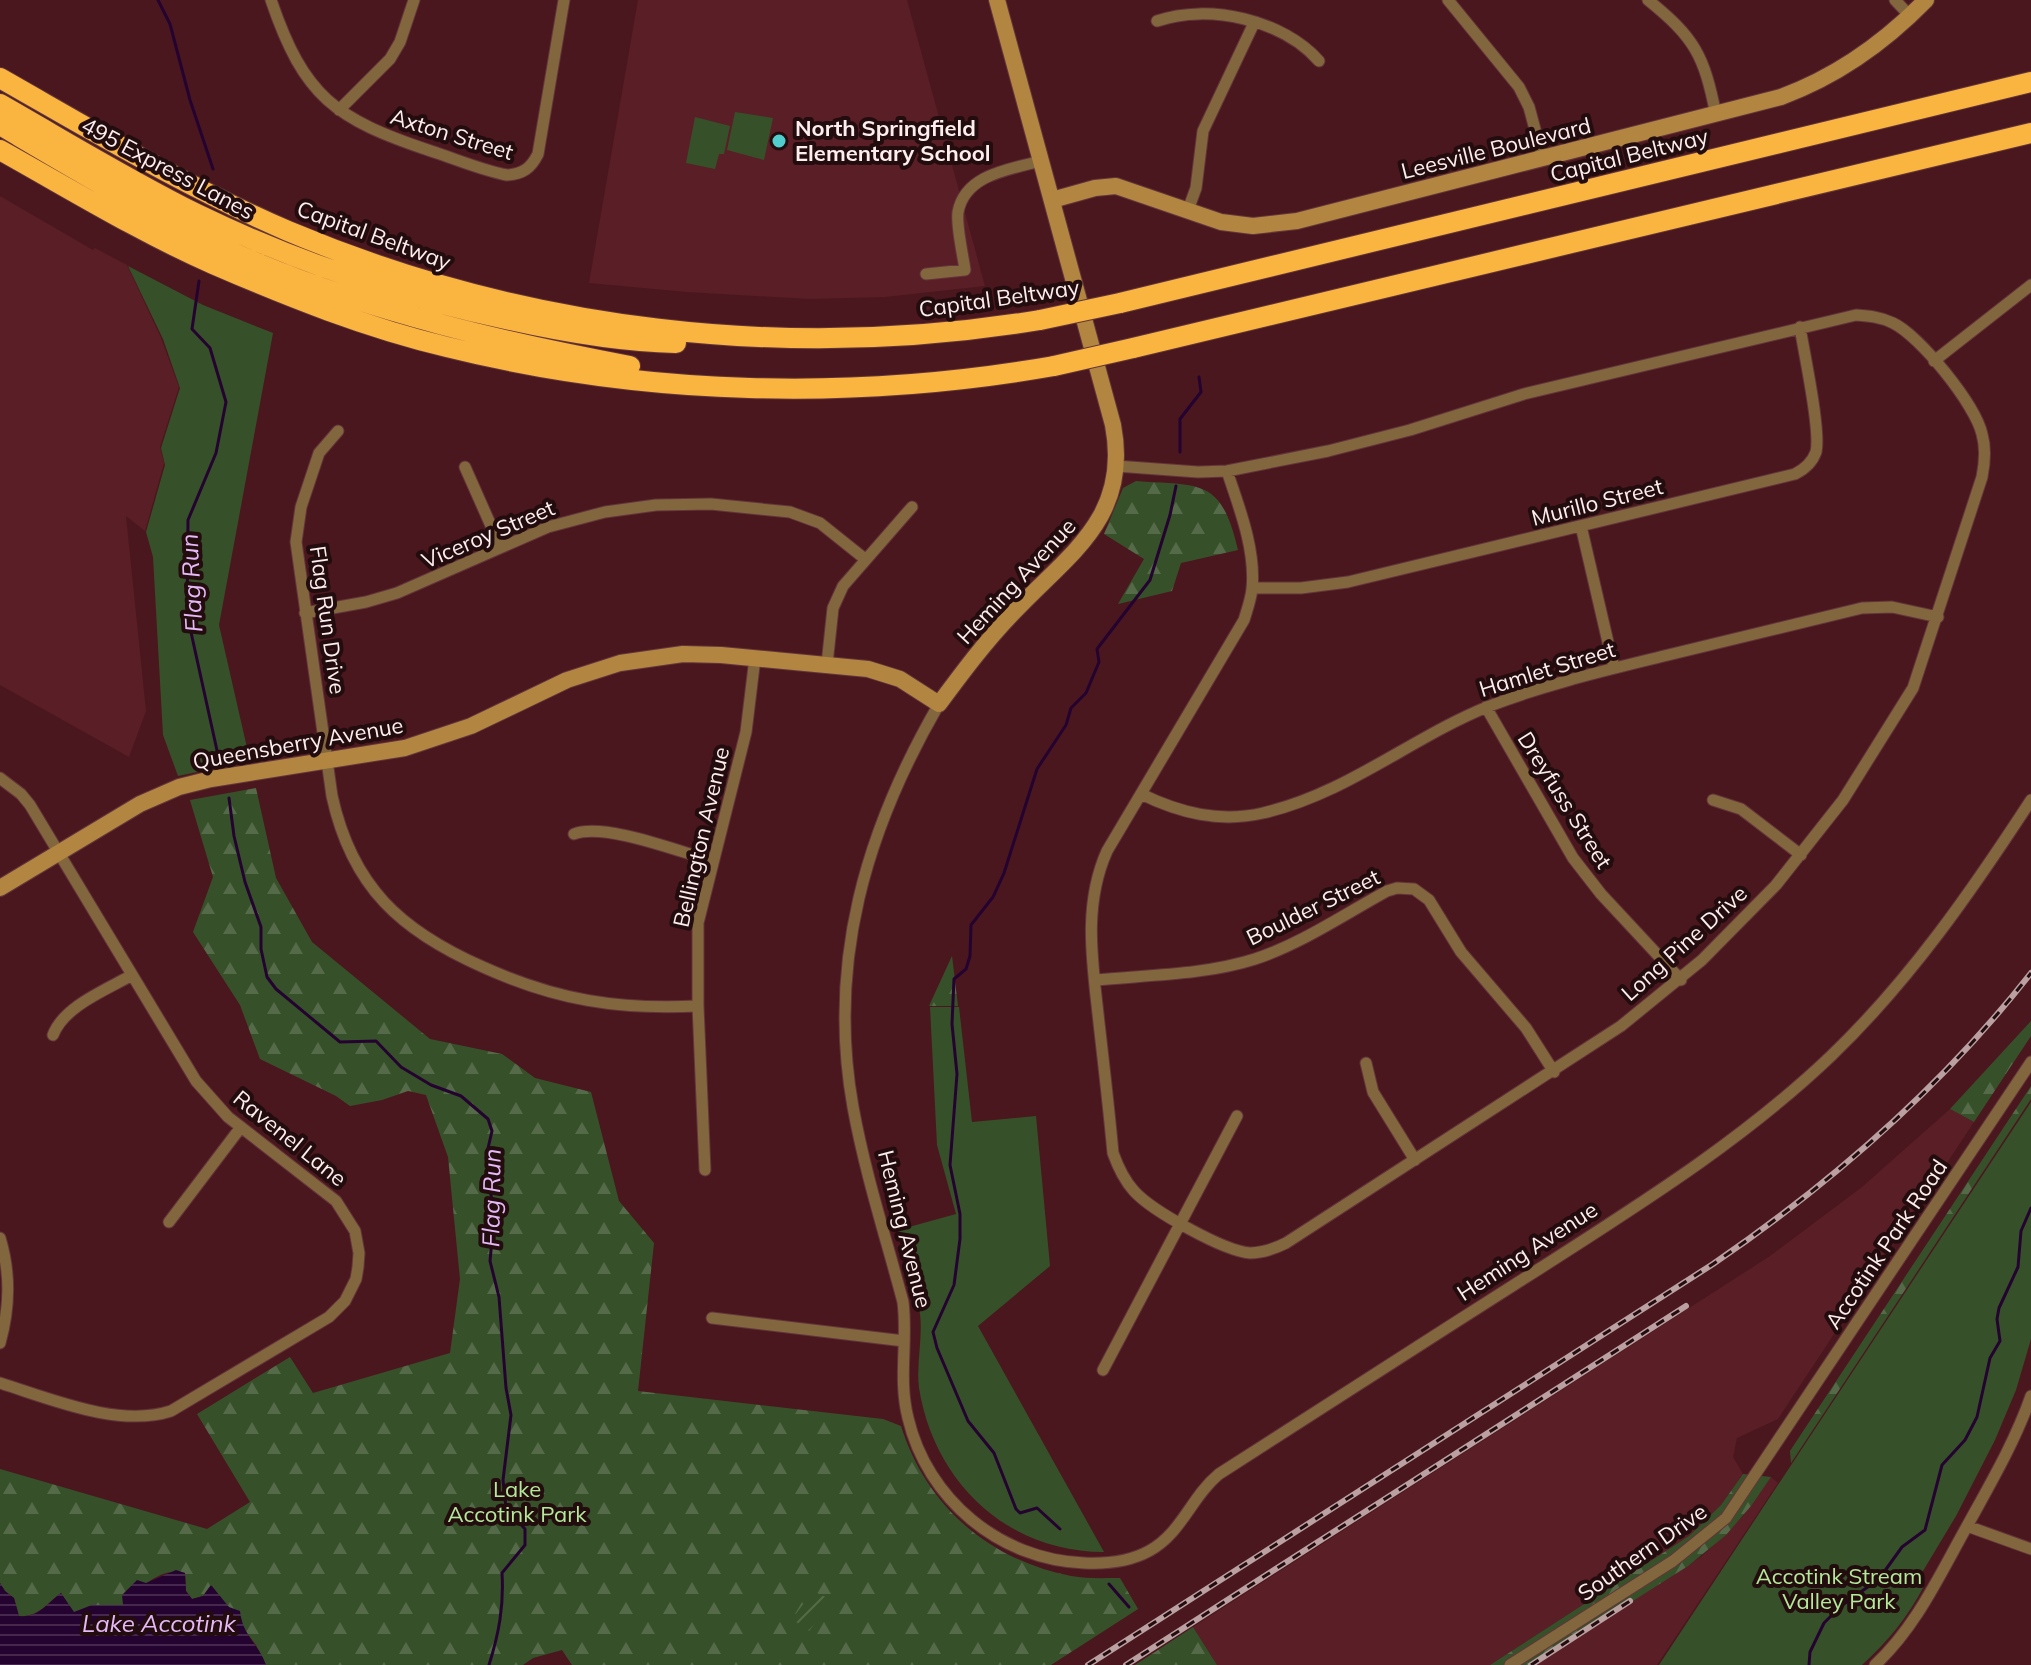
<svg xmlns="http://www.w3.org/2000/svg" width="2031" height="1665" viewBox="0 0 2031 1665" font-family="Mulish,sans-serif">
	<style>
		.built { fill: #5a1e26 }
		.green { fill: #365129 }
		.forest { fill: url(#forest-firs) }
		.garden { fill: url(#garden-furrows) }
		.water { fill: url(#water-rules) }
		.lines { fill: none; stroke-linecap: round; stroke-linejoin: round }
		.stream { stroke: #250331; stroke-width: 3 }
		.street-casing { stroke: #63353b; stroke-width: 13 }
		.secondary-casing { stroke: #63353b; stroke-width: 18 }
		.highway-casing { stroke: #63353b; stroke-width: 22 }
		.street { stroke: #82663d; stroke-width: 11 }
		.secondary { stroke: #b28641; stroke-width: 16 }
		.highway { stroke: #fab440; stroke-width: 20 }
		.rail-casing { stroke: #bba0a2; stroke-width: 6 }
		.rail { stroke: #220c0e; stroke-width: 3; stroke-dasharray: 9; stroke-linecap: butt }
		.highway-bridge-casing { stroke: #63353b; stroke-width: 22; stroke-linecap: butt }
		.highway-bridge { stroke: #fab440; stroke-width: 20 }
		.poi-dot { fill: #52cdce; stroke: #220c0e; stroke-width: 3 }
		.labels { text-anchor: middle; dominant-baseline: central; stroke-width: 8; stroke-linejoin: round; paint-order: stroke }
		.poi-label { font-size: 22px; font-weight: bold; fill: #fceeee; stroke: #220c0e; text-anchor: start }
		.street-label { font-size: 22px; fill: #fceeee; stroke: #220c0e }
		.park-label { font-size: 22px; fill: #b3e999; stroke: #220c0e }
		.water-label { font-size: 24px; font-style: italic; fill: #e5b9f7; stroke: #220c0e }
	</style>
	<defs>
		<pattern id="forest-firs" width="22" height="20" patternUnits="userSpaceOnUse" patternTransform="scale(2)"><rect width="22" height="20" fill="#365129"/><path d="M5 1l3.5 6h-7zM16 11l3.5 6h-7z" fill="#546a48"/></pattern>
		<pattern id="garden-furrows" width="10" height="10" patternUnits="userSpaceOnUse" patternTransform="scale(2)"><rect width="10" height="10" fill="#365129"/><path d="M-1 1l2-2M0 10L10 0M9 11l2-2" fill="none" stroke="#546a48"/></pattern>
		<pattern id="water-rules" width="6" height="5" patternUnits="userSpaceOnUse" patternTransform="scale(2)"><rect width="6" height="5" fill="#250331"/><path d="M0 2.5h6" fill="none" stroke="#46284f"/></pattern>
	</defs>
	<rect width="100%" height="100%" fill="#4a171e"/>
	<path class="built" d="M638,0H907L985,286L885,297L810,299L687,292L589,283Z
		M0,196L93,250L95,248L127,265L161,338L179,387L160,447L164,463L145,531L126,516L146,711L129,757L0,685Z
		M1950,1109L1974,1122L1778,1419L1737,1438L1733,1457L1743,1474L1721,1505L1689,1536L1490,1665H1217L1193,1627L1770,1256L1862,1187Z
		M1771,1477L1778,1483L1657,1665H1532L1702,1556L1743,1516Z"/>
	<path class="green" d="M735,112L773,118L764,160L727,150Z
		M695,117L730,126L724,154H719L715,169L686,163Z
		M128,266L203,305L273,333L219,625L250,761L178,776L163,735L153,557L146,532L165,465L161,448L180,388L163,339Z
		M930,1007H959L972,1122L1036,1116L1050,1266L978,1326L1104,1552C1007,1552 934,1482 919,1388C916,1364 923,1338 920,1314C915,1286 905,1258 898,1230L956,1214L937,1145Z
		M2031,1102V1339L2016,1390L1995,1440L1956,1516L1917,1581L1924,1586C1908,1617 1888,1641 1862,1665H1659Z"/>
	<path class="forest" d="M1136,481C1202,486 1221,478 1238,550L1181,563L1172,591L1118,604L1144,559L1104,534L1123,488Z
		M256,788L276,878L312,942L430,1039L502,1054L535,1078L591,1092L619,1201L654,1243L638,1391L883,1419L901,1426C926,1506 989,1560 1071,1576C1087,1579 1104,1578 1120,1578L1138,1609L1051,1665H572L562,1650L533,1658L523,1665H266L256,1645L211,1585L203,1596L192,1599L186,1591L185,1573C160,1566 139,1589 123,1605H92L74,1613L61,1593C46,1604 39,1617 19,1616L14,1598L5,1591L0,1583V1469L207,1529L250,1502L197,1414L290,1357L313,1393L450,1353L460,1279L448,1157L426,1095L408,1091L382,1100L350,1106L336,1096L260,1059L240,1005L193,932L213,877L190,800Z
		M952,956L958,1006H929Z
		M2031,1021V1036L1974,1122L1950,1109Z
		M2031,1086V1099L1791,1463L1790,1451Z
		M1743,1474L1771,1477L1751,1506L1726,1535L1688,1566L1532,1665H1490L1689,1536L1721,1505Z
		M1193,1627L1217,1665H1135Z"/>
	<path class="garden" d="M813,1591L832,1600L809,1631L792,1619Z"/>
	<path class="water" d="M176,1570L185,1573L186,1591L192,1599L203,1596L211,1585L229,1607L240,1611C243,1637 258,1643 266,1665H0V1583L5,1591L14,1598L19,1616C39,1618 46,1604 61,1593L74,1612L92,1605H123L122,1595L137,1580L146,1583Z"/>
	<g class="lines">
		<path class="stream" d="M158,0L170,24L190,100L213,169
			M199,281L192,329L210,348L226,402L216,453L188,520L187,614L218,755
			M1180,452V419L1201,392L1199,377
			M229,798L234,836L245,882L261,927V949L267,977L276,989L340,1042L376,1041L401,1067L431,1085L461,1096L488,1119L492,1131L486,1157L494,1218L490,1261L499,1297L506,1388L511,1415L503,1480L506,1508L525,1529V1545L502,1573C504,1606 499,1633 489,1665
			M1060,1529L1037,1508L1020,1513L1016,1509L994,1453L968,1421L937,1348L933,1332L954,1285L960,1239V1214L950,1165L957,1074L952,1024L954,979L966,969L970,956L971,925L993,897L1004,873L1037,769L1066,725L1071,708L1086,693L1099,662L1097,649L1150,580L1170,515L1176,486
			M1109,1584L1129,1607
			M1809,1665L1810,1652L1824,1623L1841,1606L1879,1579L1902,1547L1925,1530L1942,1465L1965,1440L1977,1417L1990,1358L2000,1341L1997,1319L1999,1308L2018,1267L2021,1231L2031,1208"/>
		<g class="street-casing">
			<path id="street" d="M271,0C304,97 335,119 431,151C456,159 481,170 507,175C523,174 531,168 538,154L564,0
				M1448,0L1519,87L1529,107L1543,159
				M1648,0C1695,38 1704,55 1716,115
				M1895,0L1910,16
				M1157,21C1209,3 1283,20 1319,61
				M339,110L390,59L400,42L414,0
				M1188,210L1196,188L1203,131L1254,23
				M926,274L965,270C963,255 956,226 958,212C965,174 1011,169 1041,161
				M1934,361L2031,285
				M338,431L319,453L301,507L296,542L332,796C352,887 401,931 483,967C556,1000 618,1010 698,1006
				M1116,466L1198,472L1227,471L1328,451L1410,430L1524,394L1856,315C1869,316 1881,317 1893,323C1920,336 1975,404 1982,434C1986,448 1985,462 1982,477L1913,688L1843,800L1776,885L1702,960L1621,1026L1286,1243C1274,1249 1263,1253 1250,1253C1224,1251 1152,1211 1134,1191C1124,1180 1118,1167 1113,1153C1109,1110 1104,1066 1099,1023C1093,965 1082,907 1107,851L1244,620C1247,610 1251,599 1252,589C1256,550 1239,507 1227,471
				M465,467L500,546
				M1581,526L1614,668
				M1252,588H1301L1348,582L1795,474C1805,469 1812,463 1816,452C1821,431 1804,353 1800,327
				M305,613L366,602L397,593L548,527L605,512L656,505L711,504L790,512L820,523L865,559
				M827,664L833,608L843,586L912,507
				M939,704C866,830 827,962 853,1107C865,1173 886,1238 903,1302C908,1341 898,1379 908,1418C927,1499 1000,1560 1084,1563C1107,1564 1129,1562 1149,1551C1182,1533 1191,1497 1219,1474C1325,1406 1432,1337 1539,1269C1640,1204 1743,1140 1831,1056C1910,980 1971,892 2031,800
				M1486,707L1573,858L1601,894L1681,980
				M0,778L21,794L30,805L196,1081L228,1117L336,1201L355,1231L359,1253L358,1267L356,1279L345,1301L329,1317L171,1411C119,1428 51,1399 0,1383
				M1141,794C1180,813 1220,823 1263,813C1346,794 1411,738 1487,707C1546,684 1607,670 1668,655C1733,639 1797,624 1862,608L1892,607L1938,617
				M1713,800L1741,809L1801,855
				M574,834C604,822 680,852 713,861
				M1095,980C1147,975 1205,975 1255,959C1301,944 1345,914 1387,891L1397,888L1414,889L1429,900L1461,952L1526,1028L1554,1072
				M53,1035C64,1006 106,990 132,975
				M1366,1063L1373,1092L1415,1160
				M705,1170L698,1006V923L746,732L755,658
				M169,1222L241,1127
				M0,1238C11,1274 10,1307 0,1343
				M712,1318L904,1341
				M1103,1370L1237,1116
				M1967,1526L2031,1549
				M1510,1665L1673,1561L1726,1518L2031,1062
				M1875,1665C1916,1627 1939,1576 1966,1528C1989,1486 2015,1442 2031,1396"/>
		</g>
		<g class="secondary-casing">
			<path id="secondary" d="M1052,200L1095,188L1116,186L1221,222L1253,226L1297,221L1781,97C1838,76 1884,43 1926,0
				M0,888L140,804L179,787L211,779L405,748L471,726L567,680L620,663L683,654L721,655L868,669L900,679L939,704C962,673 985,642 1012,614C1067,555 1131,519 1113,425L997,0"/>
		</g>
		<g class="highway-casing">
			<path id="highway" d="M0,78C95,132 188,188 288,231C525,331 787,362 1040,320
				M0,104C65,141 130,181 197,214C294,261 395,295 501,318C558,331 617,342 676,343
				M0,125C83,174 167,225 257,263C377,313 502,342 630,366
				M0,150C70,189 140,232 213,264C289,297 367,328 447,347C644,396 855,401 1054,366
				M1120,303L2031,82
				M1133,348L2031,133"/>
		</g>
		<use href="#street" class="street"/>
		<use href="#secondary" class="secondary"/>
		<use href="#highway" class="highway"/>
		<g class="rail-casing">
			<path id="rail" d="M1088,1665L1713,1264C1833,1182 1941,1088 2031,973
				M1126,1665L1686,1306
				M1531,1665L1630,1601"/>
		</g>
		<use href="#rail" class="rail"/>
		<g class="highway-bridge-casing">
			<path id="highway-bridge" d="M1040,320L1120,303
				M1054,366L1133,348"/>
		</g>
		<use href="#highway-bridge" class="highway-bridge"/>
	</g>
	<circle class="poi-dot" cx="779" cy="141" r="8"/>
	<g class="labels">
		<g class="poi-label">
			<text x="795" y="128">North Springfield<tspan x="795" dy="25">Elementary School</tspan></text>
		</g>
		<g class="street-label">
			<text transform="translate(452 134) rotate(17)">Axton Street</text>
			<text transform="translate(1496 148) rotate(-14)">Leesville Boulevard</text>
			<text transform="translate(1629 155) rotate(-14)">Capital Beltway</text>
			<text transform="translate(168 168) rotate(28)">495 Express Lanes</text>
			<text transform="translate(374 235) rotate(20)">Capital Beltway</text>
			<text transform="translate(999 298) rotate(-8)">Capital Beltway</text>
			<text transform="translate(1597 502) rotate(-14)">Murillo Street</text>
			<text transform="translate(488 534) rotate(-23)">Viceroy Street</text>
			<text transform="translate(1016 581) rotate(-47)">Heming Avenue</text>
			<text transform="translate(328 620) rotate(82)">Flag Run Drive</text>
			<text transform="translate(1547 669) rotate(-17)">Hamlet Street</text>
			<text transform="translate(298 743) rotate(-10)">Queensberry Avenue</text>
			<text transform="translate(1565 800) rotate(58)">Dreyfuss Street</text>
			<text transform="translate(701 837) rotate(-77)">Bellington Avenue</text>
			<text transform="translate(1313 907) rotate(-26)">Boulder Street</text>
			<text transform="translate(1684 943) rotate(-42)">Long Pine Drive</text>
			<text transform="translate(290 1138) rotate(39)">Ravenel Lane</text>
			<text transform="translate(905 1229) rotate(76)">Heming Avenue</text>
			<text transform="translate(1886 1244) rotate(-56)">Accotink Park Road</text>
			<text transform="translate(1527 1251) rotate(-33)">Heming Avenue</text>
			<text transform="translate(1642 1552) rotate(-35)">Southern Drive</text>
		</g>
		<g class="park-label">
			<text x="517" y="1489">Lake<tspan x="517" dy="25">Accotink Park</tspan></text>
			<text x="1839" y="1576">Accotink Stream<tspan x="1839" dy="25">Valley Park</tspan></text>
		</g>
		<g class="water-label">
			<text transform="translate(191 583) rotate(-93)">Flag Run</text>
			<text transform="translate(491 1198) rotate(-89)">Flag Run</text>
			<text x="159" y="1623">Lake Accotink</text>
		</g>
	</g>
</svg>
